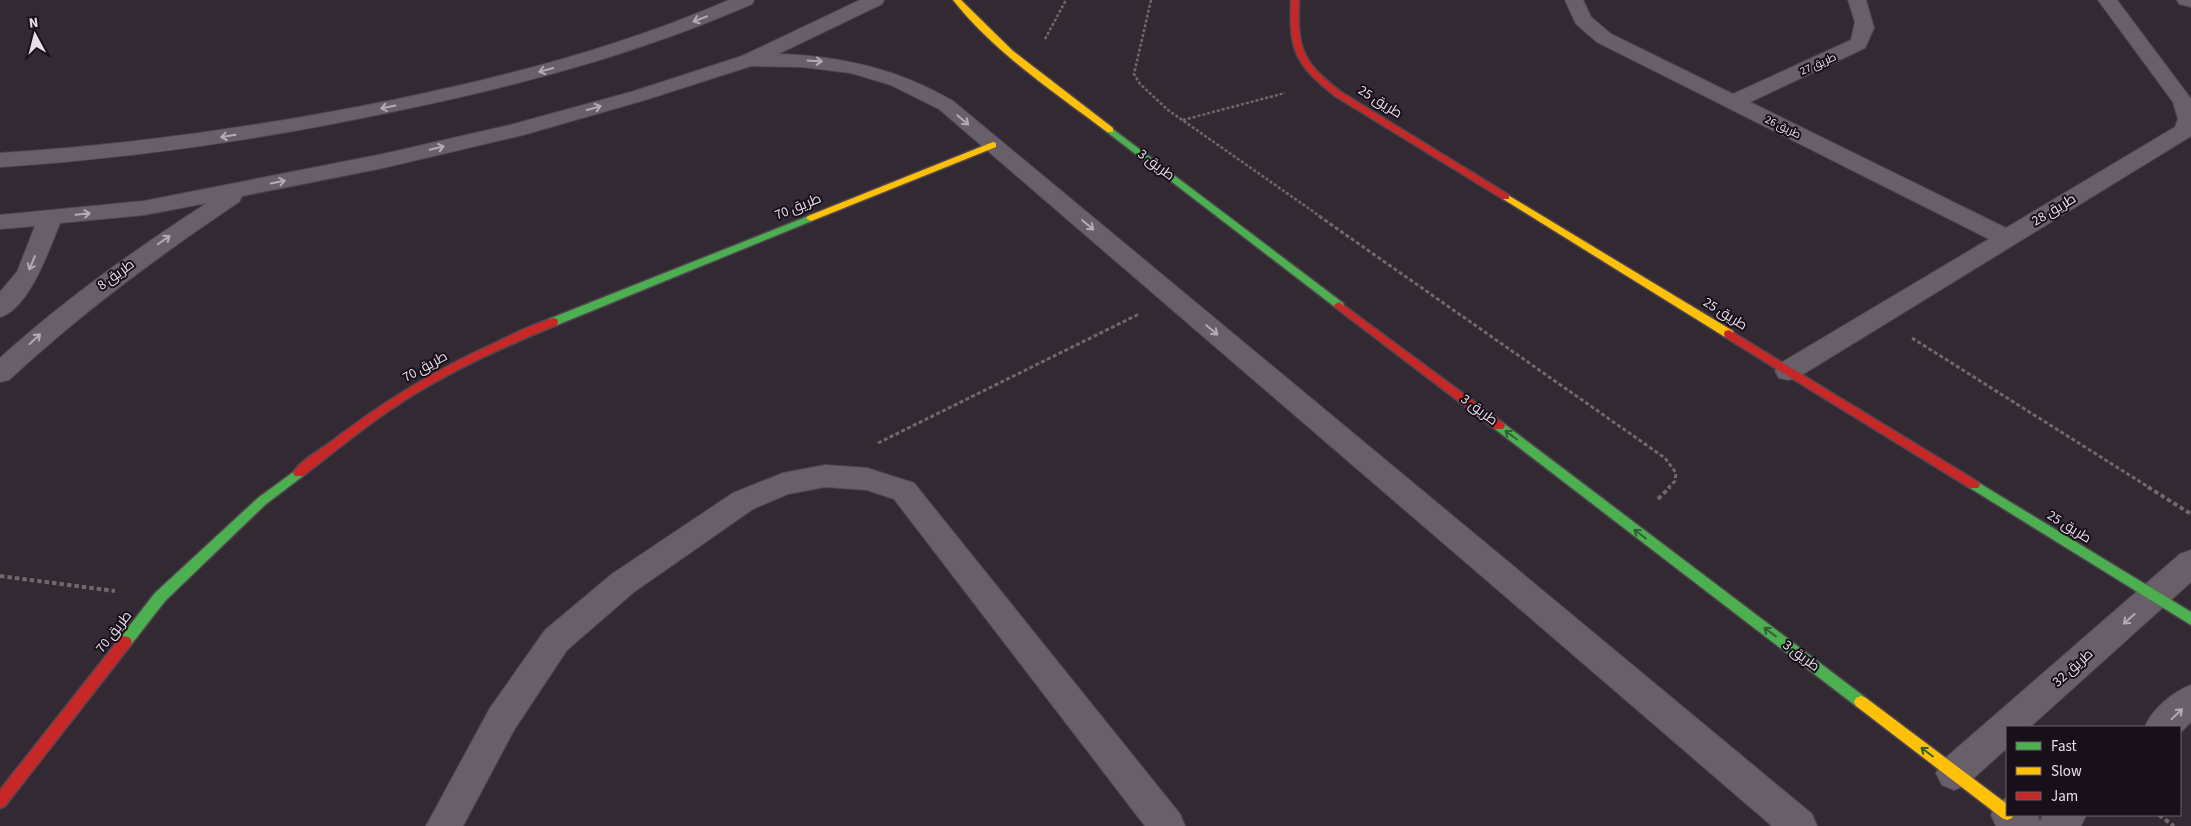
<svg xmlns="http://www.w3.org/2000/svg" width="2191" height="826" viewBox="0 0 2191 826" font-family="'Source Sans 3',Cairo,sans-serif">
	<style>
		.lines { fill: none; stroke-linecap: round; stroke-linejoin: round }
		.street-casing { stroke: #4f4651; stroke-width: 2 }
		.fast-casing { stroke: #4f4651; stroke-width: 3 }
		.slow-casing { stroke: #4f4651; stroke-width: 3 }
		.jam-casing { stroke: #4f4651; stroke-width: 3 }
		.path-far2 { stroke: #6e686f; stroke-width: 2.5; stroke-dasharray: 3 2; stroke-linecap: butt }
		.path-far1 { stroke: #6e686f; stroke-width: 3; stroke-dasharray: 4 2.5; stroke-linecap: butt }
		.path { stroke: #6e686f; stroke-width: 4; stroke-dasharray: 4.5 3; stroke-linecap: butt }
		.street { fill: #686069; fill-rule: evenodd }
		.fast { fill: #4caf50; fill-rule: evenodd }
		.slow { fill: #ffc107; fill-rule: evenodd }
		.jam { fill: #c62828; fill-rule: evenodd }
		.oneway { stroke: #b5abb7 }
		.oneway2 { stroke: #326034 }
		.labels { text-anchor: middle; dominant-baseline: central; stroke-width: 4; stroke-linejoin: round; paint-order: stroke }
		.far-street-label { font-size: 11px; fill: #e8ddeb; stroke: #181019 }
		.street-label { font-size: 14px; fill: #e8ddeb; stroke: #181019 }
	</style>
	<rect width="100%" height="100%" fill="#322933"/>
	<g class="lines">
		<g class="street-casing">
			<path id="street" d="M729,0H754L752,4C637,54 518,86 396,111C265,139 133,158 0,167V153C132,145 263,126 393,100C508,76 621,47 729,0Z
				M860,0H884L882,4L778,54C841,56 898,69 953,101L1812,814L1817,826H1772L939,109L891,85L851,73L802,67L751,66L645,100L523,135L383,168L242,196L239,202C158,256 81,313 9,380L0,382V358C64,300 134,250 207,203L144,215L60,223C49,250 29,309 0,317V292L17,272L35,226L0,229V215L144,201L383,154L510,125L631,92L742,56Z
				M1565,0H1583L1591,17L1611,34L1733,94L1851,40L1855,22L1848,0H1866L1874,28L1865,48L1750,102L2006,228L2175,127L2178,119L2173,102L2098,0H2117L2191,99V136L1797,378L1788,380L1779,378L1775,371L1779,364L1989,239L1597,42L1576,24Z
				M2177,0H2191V7L2179,4Z
				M825,465L867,468L914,483L1180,814L1185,826H1145L894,499L867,490L825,487L788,494L753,509L634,592L567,650L514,730L463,826H426L490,708L545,630L612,574L733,493L783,473Z
				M2191,550V582L2030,727H2007V748L1966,785L1954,790L1942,785L1936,773L1942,761L2180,554Z
				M2191,685V722L2180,733V727H2145C2152,709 2173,692 2191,685Z
				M2007,798V815H2037L2040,821L2043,815H2086L2081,826H1996L1991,815L1996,803Z"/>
		</g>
		<g class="fast-casing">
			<path id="fast" d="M1110,127L1343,303L1344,305L1343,307H1335L1107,132V128Z
				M811,215L816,218L814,220L557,325H549L548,322L549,319Z
				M1499,422L1503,423L1866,698L1868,702L1866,706L1861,708L1856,706L1495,429L1493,426Z
				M299,468L303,470L305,473L303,476L266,504L165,601L130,646L125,648L120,646L118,642L120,638L155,593L258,498Z
				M1974,480L2191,612V625L1970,488L1968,485L1970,482Z"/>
		</g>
		<g class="slow-casing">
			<path id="slow" d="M953,0H961L1013,51L1113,128V132H1107C1054,92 995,53 953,0Z
				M993,142L996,143V147L814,220L811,221L806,218L808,216Z
				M1506,194L1733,331L1734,334L1733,337H1725L1503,199V195Z
				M1861,696L1866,698L2007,804V815H2014L2012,818L2007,820L2002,818L1856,706L1854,702L1856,698Z"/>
		</g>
		<g class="jam-casing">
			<path id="jam" d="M1291,0H1299C1297,49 1302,62 1341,92L1509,195V199H1503L1335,96C1295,64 1289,51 1291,0Z
				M1339,302L1503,423L1505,426L1503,429H1495L1335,307L1334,305Z
				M553,318L557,319L558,322L557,325C507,345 459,367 413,395C374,419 339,448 303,476H295L293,473C300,461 317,452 328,444C381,403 436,369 497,342C515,333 534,324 553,318Z
				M1729,330L1978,482L1980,485L1978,488H1970L1725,337L1724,334L1725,331Z
				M125,636L130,638L132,642L130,646L5,806L0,808V790L120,638Z"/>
		</g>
		<path class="path-far2" d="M1151,0L1134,74L1140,84L1168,110L1321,217
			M1045,39L1066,0
			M1183,120L1285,93"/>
		<path class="path-far1" d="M1319,216L1665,458L1676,473L1675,481L1668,488
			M1912,338L2150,488
			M878,443L1139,314"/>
		<path class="path" d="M2148,487L2191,514
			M1658,499L1670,487
			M0,576L115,591
			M2159,815L2174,826"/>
		<use href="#street" class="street"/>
		<use href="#fast" class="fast"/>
		<use href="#slow" class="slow"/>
		<use href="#jam" class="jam"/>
	</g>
	<defs><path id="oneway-shaft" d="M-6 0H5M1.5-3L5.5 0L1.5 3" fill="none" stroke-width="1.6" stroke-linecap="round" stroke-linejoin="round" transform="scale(1.25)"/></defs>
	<g class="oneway">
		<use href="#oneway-shaft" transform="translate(700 19) rotate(159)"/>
		<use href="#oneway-shaft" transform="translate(815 61) rotate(4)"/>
		<use href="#oneway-shaft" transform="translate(546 70) rotate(165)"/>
		<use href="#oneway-shaft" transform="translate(388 107) rotate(168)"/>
		<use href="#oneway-shaft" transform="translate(594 108) rotate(-15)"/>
		<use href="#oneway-shaft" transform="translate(963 120) rotate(40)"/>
		<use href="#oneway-shaft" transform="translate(228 136) rotate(171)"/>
		<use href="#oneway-shaft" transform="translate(437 148) rotate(-13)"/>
		<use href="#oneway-shaft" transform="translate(278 182) rotate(-11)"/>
		<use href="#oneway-shaft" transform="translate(83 214) rotate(-6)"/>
		<use href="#oneway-shaft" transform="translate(1088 225) rotate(40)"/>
		<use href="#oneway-shaft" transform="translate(164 240) rotate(-35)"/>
		<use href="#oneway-shaft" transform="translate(32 263) rotate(113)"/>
		<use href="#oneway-shaft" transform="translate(1212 330) rotate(40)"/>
		<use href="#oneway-shaft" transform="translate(35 339) rotate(-43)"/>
		<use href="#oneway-shaft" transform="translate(2129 619) rotate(138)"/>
		<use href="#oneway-shaft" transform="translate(2177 714) rotate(-43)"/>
	</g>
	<g class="oneway2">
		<use href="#oneway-shaft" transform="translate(1511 435) rotate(-143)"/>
		<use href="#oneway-shaft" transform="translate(1640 534) rotate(-143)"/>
		<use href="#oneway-shaft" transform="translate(1770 632) rotate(-143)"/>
		<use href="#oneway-shaft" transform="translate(1927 752) rotate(-143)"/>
	</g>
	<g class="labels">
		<g class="far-street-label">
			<text transform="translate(1818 64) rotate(-24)">طريق 27</text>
			<text transform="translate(1783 127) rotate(26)">طريق 26</text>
		</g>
		<g class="street-label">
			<text transform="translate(1380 102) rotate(32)">طريق 25</text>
			<text transform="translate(1156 165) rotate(37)">طريق 3</text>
			<text transform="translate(798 207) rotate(-22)">طريق 70</text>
			<text transform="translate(2054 210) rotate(-31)">طريق 28</text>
			<text transform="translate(116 275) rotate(-36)">طريق 8</text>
			<text transform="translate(1725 314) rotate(32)">طريق 25</text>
			<text transform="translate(425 367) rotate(-29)">طريق 70</text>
			<text transform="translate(1479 410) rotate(37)">طريق 3</text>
			<text transform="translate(2069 527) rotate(32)">طريق 25</text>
			<text transform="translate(114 632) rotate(-52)">طريق 70</text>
			<text transform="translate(1801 656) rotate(37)">طريق 3</text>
			<text transform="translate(2073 668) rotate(-42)">طريق 32</text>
		</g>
	</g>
	<rect x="2006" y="726" width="175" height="90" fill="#181019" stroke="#6b626d"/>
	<rect x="2016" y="742" width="25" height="8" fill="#4caf50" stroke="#6b626d"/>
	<text x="2051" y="751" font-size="15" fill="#e8ddeb">Fast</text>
	<rect x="2016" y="767" width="25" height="8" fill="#ffc107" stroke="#6b626d"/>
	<text x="2051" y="776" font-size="15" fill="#e8ddeb">Slow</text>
	<rect x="2016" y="792" width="25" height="8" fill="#c62828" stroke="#6b626d"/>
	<text x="2051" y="801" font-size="15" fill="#e8ddeb">Jam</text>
	<g transform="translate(35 35) rotate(353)" stroke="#181019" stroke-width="4" paint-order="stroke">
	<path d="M0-4L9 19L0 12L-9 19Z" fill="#e8ddeb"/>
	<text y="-8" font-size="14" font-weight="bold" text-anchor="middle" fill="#e8ddeb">N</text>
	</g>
</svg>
